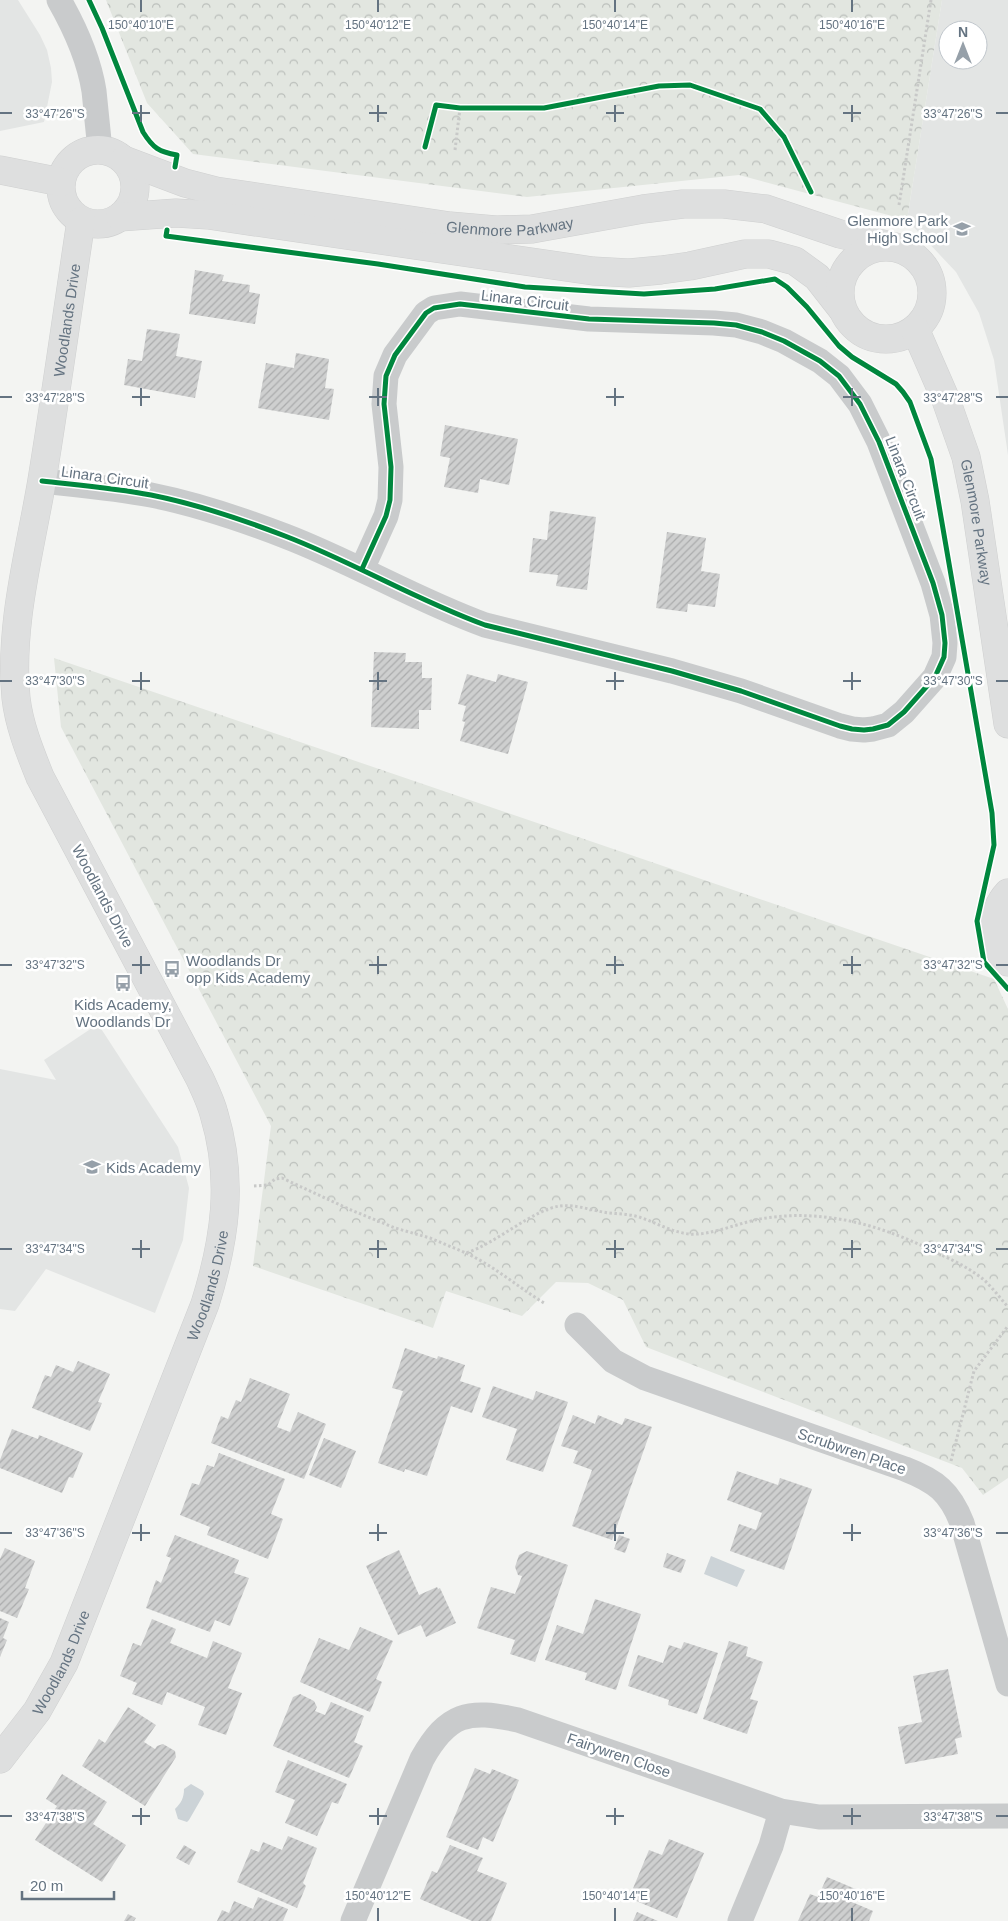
<svg xmlns="http://www.w3.org/2000/svg" width="1008" height="1921" viewBox="0 0 1008 1921" font-family="Helvetica,sans-serif">
	<style>
		.built { fill: #e3e5e4; fill-rule: evenodd }
		.park { fill: url(#park-crowns) }
		.water { fill: #ccd3d7 }
		.building { fill: url(#building-hatch) }
		.lines { fill: none; stroke-linecap: round; stroke-linejoin: round }
		.secondary-casing { stroke: #cfd0d0; stroke-width: 29 }
		.path { stroke: #c8c9c8; stroke-width: 3; stroke-dasharray: 2.5 2.5; stroke-linecap: butt }
		.street { stroke: #c9cbcc; stroke-width: 25 }
		.secondary { stroke: #dedfdf; stroke-width: 28 }
		.cycleway-casing { stroke: #fff; stroke-width: 8 }
		.cycleway { stroke: #00873e; stroke-width: 5 }
		.ticks { fill: none; stroke: #647381; stroke-width: 2 }
		.labels { text-anchor: middle; dominant-baseline: central; stroke-width: 5; stroke-linejoin: round; paint-order: stroke }
		.poi-label { font-size: 15px; fill: #647381; stroke: #fff; text-anchor: start }
		.street-label { font-size: 15px; fill: #647381; stroke: #fff }
		.ticks-label { font-size: 12px; text-anchor: middle; fill: #647381; stroke: #fff; stroke-width: 5; stroke-linejoin: round; paint-order: stroke }
	</style>
	<defs>
		<pattern id="park-crowns" width="20" height="18" patternUnits="userSpaceOnUse" patternTransform="scale(1.25)"><rect width="20" height="18" fill="#e2e6e0"/><path d="M2 6a3 3 0 1 1 6 0M12 15a3 3 0 1 1 6 0" fill="none" stroke="#bbbfbb"/></pattern>
		<pattern id="building-hatch" width="6" height="6" patternUnits="userSpaceOnUse" patternTransform="scale(1.25)"><rect width="6" height="6" fill="#cecfcf"/><path d="M-1 1l2-2M0 6l6-6M5 7l2-2" fill="none" stroke="#abacad"/></pattern>
	</defs>
	<rect width="100%" height="100%" fill="#f3f4f2"/>
	<path class="built" d="M0,0H18L40,35L47,50L51,68L52,82L44,122L0,131Z
		M942,0H1008V455L994,360L979,313L956,272L907,220ZM948,30H978V60H948Z
		M98,1024L178,1147L189,1188L183,1240L155,1313L46,1269L15,1311L0,1309V1069L56,1080L44,1060Z"/>
	<path class="park" d="M106,0H942L907,220L739,175L527,197L193,154L147,103Z
		M54,658L994,979L1008,1009V1478L983,1495L962,1468L646,1347L623,1300L588,1283L556,1282L522,1316L446,1291L433,1328L253,1266L271,1126L61,727Z"/>
	<path class="water" d="M711,1556L745,1570L737,1587L704,1574Z
		M191,1784L203,1791L204,1794L189,1820L187,1822L178,1819L175,1809C181,1803 184,1798 184,1789Z"/>
	<path class="building" d="M195,270L224,275L222,281L250,285L249,292L260,294L255,324L189,314Z
		M147,329L180,334L176,356L202,361L195,398L124,385L128,359L142,361Z
		M296,353L329,359L325,388L334,389L329,420L258,408L266,363L294,368Z
		M445,425L518,439L509,485L480,479L478,493L444,487L450,458L440,456Z
		M550,511L596,517L587,590L556,586L558,575L529,572L533,538L547,540Z
		M667,532L706,538L701,571L720,574L715,607L688,604L687,612L656,608Z
		M374,652L406,653L405,662H422V678H432L431,710H419V729L371,727Z
		M467,674L496,682L498,674L528,682L508,754L460,741L465,722L462,721L466,706L458,704Z
		M405,1348L437,1359L438,1356L465,1365L460,1381L481,1388L472,1413L451,1406L427,1476L405,1469L404,1472L378,1463L403,1391L392,1388Z
		M78,1361L110,1374L98,1402L102,1403L90,1431L32,1408L45,1375L51,1377L56,1365L73,1372Z
		M250,1378L290,1394L277,1427L290,1432L298,1412L326,1424L304,1479L211,1443L221,1416L228,1419L236,1400L241,1402Z
		M493,1386L533,1400L536,1391L568,1402L543,1472L506,1460L517,1429L482,1417Z
		M573,1415L595,1424L598,1415L622,1425L625,1418L652,1427L612,1540L572,1526L592,1470L573,1463L578,1451L561,1446Z
		M12,1429L38,1439L39,1435L83,1453L73,1478L69,1477L62,1493L0,1468V1460Z
		M324,1438L356,1451L341,1488L309,1475Z
		M219,1453L285,1479L271,1514L283,1519L268,1559L207,1535L210,1527L180,1515L192,1483L199,1485L207,1465L214,1467Z
		M737,1471L778,1485L780,1478L812,1489L784,1570L730,1551L739,1524L756,1530L762,1513L727,1500Z
		M175,1535L239,1560L234,1573L249,1578L230,1626L215,1620L210,1632L146,1608L156,1580L161,1583L171,1558L166,1556Z
		M619,1535L630,1539L625,1553L614,1549Z
		M5,1548L35,1561L25,1588L29,1589L17,1618L0,1611V1559Z
		M399,1550L419,1595L437,1587L438,1589L440,1588L456,1623L426,1637L421,1625L398,1635L366,1566Z
		M527,1551L568,1565L535,1662L510,1654L515,1640L477,1628L491,1587L515,1594L522,1576L518,1575L515,1567L519,1555Z
		M667,1553L686,1560L681,1573L663,1567Z
		M595,1599L641,1614L616,1690L585,1680L587,1673L545,1660L557,1625L583,1634Z
		M0,1618L9,1622L3,1638L7,1640L0,1657Z
		M152,1619L176,1629L170,1643L207,1658L213,1641L242,1653L228,1688L242,1693L226,1735L198,1725L205,1707L167,1692L162,1705L132,1694L137,1683L120,1676L133,1643L141,1646Z
		M360,1627L393,1641L376,1679L382,1682L370,1712L300,1682L319,1638L349,1650Z
		M729,1641L748,1647L746,1656L763,1662L750,1699L758,1701L747,1734L703,1719Z
		M684,1642L718,1653L697,1714L668,1705L669,1700L628,1686L638,1655L663,1663L669,1645L681,1649Z
		M948,1669L962,1737L955,1739L958,1754L905,1764L898,1727L922,1722L913,1676Z
		M300,1694L314,1701L317,1707L315,1711L325,1715L331,1702L364,1716L354,1742L363,1746L349,1778L273,1746L293,1697Z
		M128,1707L156,1725L144,1742L155,1749L157,1746L163,1744L175,1751L176,1757L145,1806L82,1766L99,1739L105,1743Z
		M288,1760L347,1784L338,1804L332,1802L317,1836L285,1823L295,1800L275,1792Z
		M475,1768L490,1774L492,1769L519,1780L493,1842L483,1837L478,1850L446,1837Z
		M62,1774L107,1802L93,1824L126,1845L102,1882L35,1840L57,1806L46,1799Z
		M288,1836L317,1848L303,1883L306,1886L297,1908L237,1882L251,1849L259,1852L263,1842L282,1850Z
		M669,1839L704,1853L677,1918L629,1898L649,1850L662,1855Z
		M184,1845L196,1852L189,1865L176,1858Z
		M450,1845L483,1858L477,1871L507,1883L491,1921H472L420,1899L432,1871L437,1873Z
		M827,1877L858,1890L852,1902L873,1911L869,1921H798L810,1894L818,1897Z
		M258,1897L288,1909L283,1921H217L222,1910L229,1913L234,1901L253,1909Z
		M637,1912L658,1921H633Z
		M128,1914L136,1918L134,1921H124Z"/>
	<g class="lines">
		<g class="secondary-casing">
			<g id="secondary">
				<circle cx="98" cy="187" r="37"/>
				<path id="s1" d="M124,160L185,183L216,191L450,226L496,230L532,229L643,209L683,204H724L766,209L840,234L896,247"/>
				<path d="M0,170L61,182"/>
				<path d="M120,217L176,213L208,215L593,271L629,273L661,270L690,266L745,254H769L795,261L817,277L842,309"/>
				<circle cx="886" cy="293" r="46"/>
				<path id="s2" d="M915,329L946,400L966,457L975,501L1008,724"/>
				<path d="M1008,893C991,911 990,944 1008,962"/>
				<path id="s3" d="M0,1759L37,1711L64,1663L205,1304C225,1240 234,1180 214,1114C211,1102 205,1090 200,1079L40,777C30,752 19,725 16,698C9,624 30,552 42,480C56,394 68,307 81,221"/>
			</g>
		</g>
		<path class="path" d="M56,114L63,115
			M455,150L460,108
			M899,205L931,0
			M254,1186L268,1185L275,1179L282,1178L351,1210L395,1228L430,1238L466,1253C497,1243 532,1210 560,1206C576,1204 593,1211 609,1213C619,1214 629,1214 639,1217C655,1222 671,1232 689,1234C712,1236 742,1221 766,1218C826,1209 884,1226 937,1253C953,1260 969,1268 983,1279C992,1287 1000,1298 1008,1307
			M466,1253C494,1266 518,1287 544,1303
			M951,1461L974,1371L1008,1326"/>
		<path class="street" d="M59,0C75,28 89,59 94,91C96,111 98,130 100,150
			M42,481C78,485 115,488 151,495C196,504 241,519 285,536C353,562 416,600 485,625L672,671L741,691L840,726L852,729L864,730L873,729L888,725L904,712L935,677L944,657L945,643L942,615L933,583L879,442L860,404L839,376L820,361L784,341L762,332L736,325L714,323L589,319L460,304L434,308L426,313L395,355L386,376L384,404L391,467L390,500L386,516L362,569
			M577,1325L613,1361L645,1378L905,1469C936,1481 950,1492 962,1523L1008,1684
			M353,1921L422,1759C448,1713 468,1709 518,1720L781,1811L819,1817L1008,1816
			M740,1921L771,1846L781,1811"/>
		<use href="#secondary" class="secondary"/>
		<g class="cycleway-casing">
			<path id="cycleway" d="M89,0L102,28L143,132C153,148 159,152 177,155L175,167
				M425,147L436,105L460,108H544L659,86L690,85L760,109L784,137L811,192
				M167,230L166,236L378,264L525,287L644,294L715,289L775,279L787,287L807,307L839,346L852,357L896,384L903,392L910,402L931,459L992,813L994,845L977,921L984,962L1008,989
				M42,481C78,485 115,488 151,495C196,504 241,519 285,536C353,562 416,600 485,625L672,671L741,691L840,726L852,729L864,730L873,729L888,725L904,712L935,677L944,657L945,643L942,615L933,583L879,442L860,404L839,376L820,361L784,341L762,332L736,325L714,323L589,319L460,304L434,308L426,313L395,355L386,376L384,404L391,467L390,500L386,516L362,569"/>
		</g>
		<use href="#cycleway" class="cycleway"/>
	</g>
	<path class="ticks" d="M141,0V12M378,0V12M615,0V12M852,0V12M141,105V122M378,105V122M615,105V122M852,105V122M0,113H12M132,113H150M369,113H387M606,113H624M843,113H861M996,113H1008M141,388V406M378,388V406M615,388V406M852,388V406M0,397H12M132,397H150M369,397H387M606,397H624M843,397H861M996,397H1008M141,672V690M378,672V690M615,672V690M852,672V690M0,681H12M132,681H150M369,681H387M606,681H624M843,681H861M996,681H1008M141,956V974M378,956V974M615,956V974M852,956V974M0,965H12M132,965H150M369,965H387M606,965H624M843,965H861M996,965H1008M141,1240V1258M378,1240V1258M615,1240V1258M852,1240V1258M0,1249H12M132,1249H150M369,1249H387M606,1249H624M843,1249H861M996,1249H1008M141,1524V1541M378,1524V1541M615,1524V1541M852,1524V1541M0,1533H12M132,1533H150M369,1533H387M606,1533H624M843,1533H861M996,1533H1008M141,1808V1825M378,1808V1825M615,1808V1825M852,1808V1825M0,1816H12M132,1816H150M369,1816H387M606,1816H624M843,1816H861M996,1816H1008M378,1908V1921M615,1908V1921M852,1908V1921"/>
	<defs>
		<g id="school-bare" transform="scale(1.35)"><path d="M0-5L7-2L0 1L-7-2ZM-4 1L0 2.5L4 1V4Q0 6-4 4Z" fill="#96a0a9" stroke="#fff" stroke-width="2.5" paint-order="stroke"/></g>
		<g id="bus-bare" transform="scale(1.35)"><path d="M-5-6H5V4H4V6H2V4H-2V6H-4V4H-5ZM-3.5-4V0h7V-4ZM-3.5 1.2v1.5H-2V1.2ZM2 1.2v1.5H3.5V1.2Z" fill="#96a0a9" stroke="#fff" stroke-width="2.5" paint-order="stroke"/></g>
	</defs>
	<g fill-rule="evenodd">
		<use href="#school-bare" x="962" y="229"/>
		<use href="#bus-bare" x="172" y="969"/>
		<use href="#bus-bare" x="123" y="983"/>
		<use href="#school-bare" x="92" y="1167"/>
	</g>
	<g class="labels">
		<g class="poi-label">
			<text x="948" y="220" text-anchor="end">Glenmore Park<tspan x="948" dy="17">High School</tspan></text>
			<text x="186" y="960">Woodlands Dr<tspan x="186" dy="17">opp Kids Academy</tspan></text>
			<text x="123" y="1004" text-anchor="middle">Kids Academy,<tspan x="123" dy="17">Woodlands Dr</tspan></text>
			<text x="106" y="1167">Kids Academy</text>
		</g>
		<g class="street-label">
			<text stroke="none"><textPath href="#s1" startOffset="394">Glenmore Parkway</textPath></text>
			<text transform="translate(525 300) rotate(7)">Linara Circuit</text>
			<text stroke="none"><textPath href="#s3" startOffset="1539">Woodlands Drive</textPath></text>
			<text transform="translate(105 477) rotate(8)">Linara Circuit</text>
			<text transform="translate(906 478) rotate(69)">Linara Circuit</text>
			<text stroke="none"><textPath href="#s2" startOffset="204">Glenmore Parkway</textPath></text>
			<text transform="translate(103 896) rotate(62)">Woodlands Drive</text>
			<text stroke="none"><textPath href="#s3" startOffset="520">Woodlands Drive</textPath></text>
			<text transform="translate(852 1451) rotate(19)">Scrubwren Place</text>
			<text stroke="none"><textPath href="#s3" startOffset="115">Woodlands Drive</textPath></text>
			<text transform="translate(619 1755) rotate(19)">Fairywren Close</text>
		</g>
	</g>
	<g class="ticks-label">
		<text x="141" y="29">150°40'10"E</text>
		<text x="378" y="29">150°40'12"E</text>
		<text x="615" y="29">150°40'14"E</text>
		<text x="852" y="29">150°40'16"E</text>
		<text x="55" y="118">33°47'26"S</text>
		<text x="953" y="118">33°47'26"S</text>
		<text x="55" y="402">33°47'28"S</text>
		<text x="953" y="402">33°47'28"S</text>
		<text x="55" y="685">33°47'30"S</text>
		<text x="953" y="685">33°47'30"S</text>
		<text x="55" y="969">33°47'32"S</text>
		<text x="953" y="969">33°47'32"S</text>
		<text x="55" y="1253">33°47'34"S</text>
		<text x="953" y="1253">33°47'34"S</text>
		<text x="55" y="1537">33°47'36"S</text>
		<text x="953" y="1537">33°47'36"S</text>
		<text x="55" y="1821">33°47'38"S</text>
		<text x="953" y="1821">33°47'38"S</text>
		<text x="378" y="1900">150°40'12"E</text>
		<text x="615" y="1900">150°40'14"E</text>
		<text x="852" y="1900">150°40'16"E</text>
	</g>
	<g transform="translate(963 45)"><circle r="24" fill="#ffffff" stroke="#c1c7cd"/>
	<path d="M0-4L9 19L0 12L-9 19Z" fill="#96a0a9"/>
	<text y="-8" font-size="14" font-weight="bold" text-anchor="middle" fill="#647381">N</text>
	</g>
	<path d="M22 1891v8h92v-8" fill="none" stroke="#647381" stroke-width="2.5"/>
	<text x="30" y="1891" font-size="15" fill="#647381" stroke="#ffffff" stroke-width="4" paint-order="stroke">20 m</text>
</svg>
